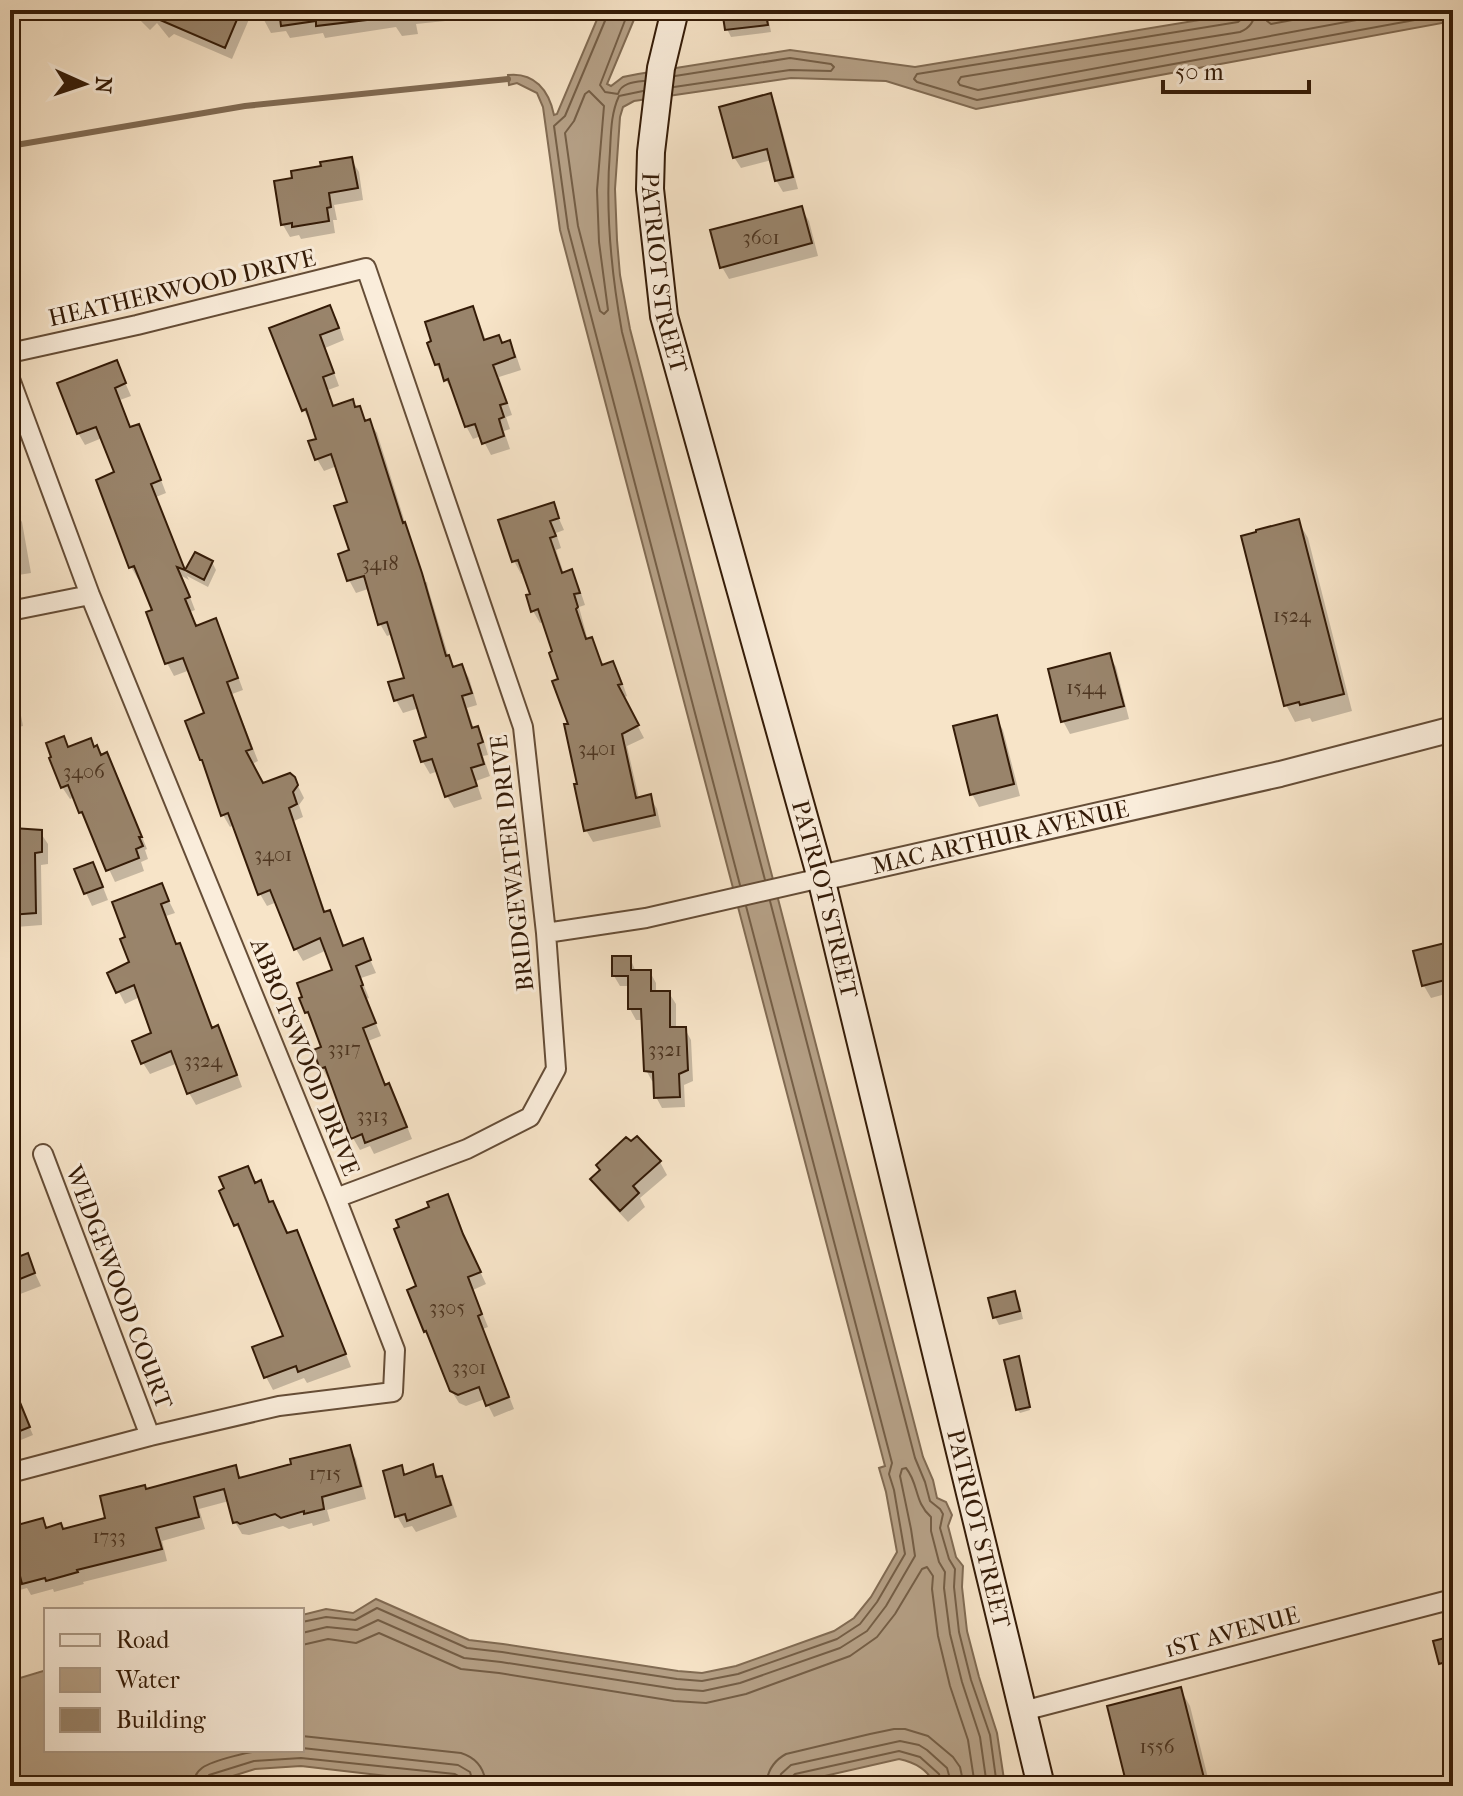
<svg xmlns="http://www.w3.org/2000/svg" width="1463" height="1796" viewBox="0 0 1463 1796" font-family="'IM FELL French Canon',serif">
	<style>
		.water { fill: #b5a086; stroke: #816b53; stroke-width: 2 }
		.shadow { fill: #0003 }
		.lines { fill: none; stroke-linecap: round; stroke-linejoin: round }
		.shore { stroke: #745e46; stroke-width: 2 }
		.stream { stroke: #816b53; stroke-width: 6 }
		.building { fill: #99846b; stroke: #341b07; stroke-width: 2 }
		.minor-casing { stroke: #654d37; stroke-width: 22 }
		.tertiary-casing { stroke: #654d37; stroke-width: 28 }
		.secondary-casing { stroke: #341b07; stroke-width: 30 }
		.minor { stroke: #faeddb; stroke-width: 18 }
		.tertiary { stroke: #faeddb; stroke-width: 24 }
		.secondary { stroke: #faeddb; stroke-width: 26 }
		.labels { text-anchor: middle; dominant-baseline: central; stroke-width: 6; stroke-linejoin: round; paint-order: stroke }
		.number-label { font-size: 20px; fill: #4d3520 }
		.street-label { font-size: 24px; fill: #341b07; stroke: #faeddb }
	</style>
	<rect width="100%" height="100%" fill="#f7e4c8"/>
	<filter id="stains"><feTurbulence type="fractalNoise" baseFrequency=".0025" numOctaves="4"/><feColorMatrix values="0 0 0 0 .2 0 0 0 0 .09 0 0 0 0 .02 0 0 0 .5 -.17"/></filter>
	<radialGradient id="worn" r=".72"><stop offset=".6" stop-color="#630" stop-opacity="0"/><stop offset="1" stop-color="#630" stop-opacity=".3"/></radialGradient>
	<path class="water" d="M601,10H638L607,84L611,86L623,77L638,74L790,50L915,67L1260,10H1453V21L976,109L886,81L791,78L634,101L623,107L620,117L615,189L617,240L620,275L630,329L923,1457L933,1480L937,1498L946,1502L952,1515L948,1526L956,1557L963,1566L962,1587L967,1631L979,1677L997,1733L1005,1786H934C930,1770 914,1762 899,1759L781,1786H499L387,1776L301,1766L255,1769L201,1786H10V1681L43,1671L46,1673V1750H302V1615L326,1609L353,1613L376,1599L469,1640L503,1644L678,1671L702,1673L736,1666L834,1631L854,1618L871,1597L897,1552L886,1492L879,1468L885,1466L560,230L543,107L537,93L517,83L509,85L508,75C534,72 549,90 554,115L557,114Z"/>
	<path class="shadow" d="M135,10H253L232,59L174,34L169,38L157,23L150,30L140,20Z
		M262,10H464L465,19L416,24L418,34L402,36L396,27L325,38L323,33L290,38L286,31L271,33L264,20Z
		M724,10H780L767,12L771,32L731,37L727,29Z
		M802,10H880V15L859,19L856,13L807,21Z
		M940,10H985L944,17Z
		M770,95L776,107L798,189L783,192L776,180L772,160L741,168L734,157Z
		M351,159L359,172L363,200L334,205L337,220H333L335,233L301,239L299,235L290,237L283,225L276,182L294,179Z
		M801,208L809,221L818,256L729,279L722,267Z
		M330,307L337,320L344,340L325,348L339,386L328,390L335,408H359L367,422L369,421L377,433L424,583L427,582L428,588L449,658L455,668L462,666L469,678L477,705L467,708L474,729L477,728L484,741L488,755L483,756L490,776L476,781L482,799L454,808L447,796L438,771L430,774L423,762L416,742L429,738L419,708L403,713L396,700L391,684L406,679L393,634L387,636L380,624L368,589L356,593L349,580L341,555L352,552L350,503L337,466L324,471L317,459L319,440L304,410L272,329Z
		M472,308L479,321L486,341L502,345L509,343L516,355L521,370L499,377L512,415L506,417L510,429L504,431L510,449L491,455L481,436L473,439L466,426L453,392L436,364Z
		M116,362L131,396L120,400L131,429L145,438L166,493L156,497L186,573L196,554L212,562L216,570L208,587L187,576L189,580L182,576L195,610L190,612L197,627L215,621L222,633L243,690L232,694L258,761L252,764L263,785L294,778L304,798L299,805L303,817L294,821L326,914L329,913L336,925L345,947L362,941L376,973L361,978L369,998L366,999L381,1036L368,1041L386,1087L389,1086L396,1098L412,1139L374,1154L370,1146L360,1150L353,1138L332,1079L329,1080L322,1068L323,1048L307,1012L335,971L327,950L303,961L296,949L277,902L267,906L260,894L234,825L230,827L223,815L208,770L202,760L207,715L190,670L174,676L167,663L149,614L154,612L141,578L138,579L131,567L116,473L102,438L85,445L78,433Z
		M553,505L564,530L556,533L561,548L556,550L564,574L571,572L578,584L585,605L579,607L588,641L591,640L603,667L613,663L620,676L627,696L623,698L644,738L627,746L639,799L650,797L657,809L661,827L593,842L586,830L570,725L555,653L544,622L540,623L533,611V595L525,572L521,574L514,561L501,522Z
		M15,510L22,522L31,573L12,576L10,573V511Z
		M1298,521L1308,538L1352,711L1312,722L1310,718L1295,722L1286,705Z
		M1109,655L1116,667L1129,719L1070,734L1063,721Z
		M10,670L13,675L23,726L10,729Z
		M996,718L1003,730L1020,796L979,807L972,794Z
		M69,749H94L102,757L107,755L114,767L147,849L145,850L148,859L141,862L144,871L115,882L75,797L70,799L62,787Z
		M10,830L40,832L48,844V864L41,865L42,925L16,927L10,919Z
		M92,864L99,877L108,900L92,906L76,871Z
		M161,885L175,913L166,916L177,946L179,945L186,957L213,1029L218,1028L224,1039L242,1087L196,1105L189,1093L178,1063L150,1074L143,1063L154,1034L140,997L125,1004L110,974L131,963L127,938Z
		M1453,943V992L1431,998L1424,986L1416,953Z
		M630,958L636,972H650L656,983V993H669L676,1004V1029H685L691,1040L693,1081L684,1085L685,1107L662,1108L656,1097L655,1082L652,1081L646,1070L644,1020H636L630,1009V986H620L614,976Z
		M637,1138L660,1162L667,1175L640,1198L645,1207L628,1222L600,1192L592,1180Z
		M260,1183L288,1235L296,1232L303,1244L351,1367L307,1383L304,1378L273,1390L266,1377L255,1348L286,1337L245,1236L243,1237L236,1225L256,1185Z
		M447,1196L454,1208L469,1248L486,1284L473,1290L488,1327L483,1329L514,1409L494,1417L485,1399L466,1406L459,1403L451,1390L410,1291L419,1287L431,1208Z
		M27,1256L41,1286L10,1298V1261Z
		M1014,1293L1019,1301L1023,1319L999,1325L995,1317Z
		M1007,1361L1019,1362L1030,1410L1020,1413L1018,1410Z
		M20,1406L33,1435L16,1442L10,1430V1410Z
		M349,1447L356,1459L366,1499L327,1510L330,1521L313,1526L312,1523L289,1529L283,1526L249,1535L242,1534L235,1522L229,1501L199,1509L205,1529L162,1541L167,1561L83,1582L84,1584L54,1592L53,1589L31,1595L27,1588L16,1591L10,1580V1528L42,1520L47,1529L63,1531L108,1520L146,1491L235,1468L242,1479Z
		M432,1467L448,1490L457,1517L416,1532L412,1526L404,1528L397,1516L401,1468L406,1476Z
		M1453,1627V1679L1450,1680L1441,1663L1446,1640L1443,1629Z
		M1180,1689L1190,1706L1210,1786H1129Z"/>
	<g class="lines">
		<path class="shore" d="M607,10V16L565,116L554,126L568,228L740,885
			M629,10L600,85L605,92L618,94C621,83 634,82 644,81
			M1245,10L1244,17L1238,22L917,74L914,79L917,82L977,100L1453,13
			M1255,10C1255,21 1250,28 1240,32L961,77L958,82L960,85L978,90L1411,10
			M1267,10V21L1271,24L1345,10
			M674,87L790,70L831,71L834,67L831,64L790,58L675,76
			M589,91L604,106L597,190L599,242L608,310L604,314L600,311L578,226L565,133L574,121L585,94Z
			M643,91L619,96C611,113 611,132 610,151C605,212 611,271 622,332L765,880
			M770,901L915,1458L925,1482L930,1501L940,1509L943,1514L940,1528L949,1559L955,1569L954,1587L959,1632L971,1680L990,1735L997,1786
			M302,1622L326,1617L355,1620L377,1608L467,1648L502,1652L677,1679L702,1681L738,1674L837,1639L860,1624L877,1602L905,1554L894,1490L889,1474L892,1463L746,906
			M302,1633L327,1627L357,1630L378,1620L464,1658L501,1662L676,1689L703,1691L740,1683L840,1648L867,1631L886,1606L915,1556L911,1529L900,1476L902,1469L906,1468C919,1484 914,1502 931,1517V1531L939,1562L945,1572L944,1588L950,1634L962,1682L980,1737L987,1786
			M302,1645L328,1639L356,1643L379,1633L461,1669L499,1673L674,1701L706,1703L746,1694L850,1656L877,1637L895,1614L922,1569L927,1567L933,1576L932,1589L938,1636L950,1686L968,1740L975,1786
			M302,1736L461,1753C477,1758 485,1769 486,1786
			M302,1748L458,1765L470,1772L474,1786
			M194,1786C194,1779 195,1773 202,1768C213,1760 252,1751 266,1750
			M204,1786L205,1780L209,1775L254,1761L301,1758L455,1774L462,1778L463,1786
			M766,1786C767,1771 773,1761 786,1754L870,1734L894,1729H905L928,1736L953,1757L960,1767L964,1786
			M778,1786L781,1774L791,1765L900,1741L919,1745L927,1750L947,1768L952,1786
			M788,1786L790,1779L795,1774L899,1751L920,1757L939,1774L942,1786"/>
		<path class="stream" d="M10,146L245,106L508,79"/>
	</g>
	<path class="building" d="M137,10H241L225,48Z
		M279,10H365L366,20L316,26V21L281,26Z
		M722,10H765L768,25L725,30Z
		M771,93L793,177L775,181L767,149L733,158L719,107Z
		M352,157L358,188L329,193L331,207L327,208L329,221L292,227V223L281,225L274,181L292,178L291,171L321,166L320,162Z
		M802,206L812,243L720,268L710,230Z
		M330,305L339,328L320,335L334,373L323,377L333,406L353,399L355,407L360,406L365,421L370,419L403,523L405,522L422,573L446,656L449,655L453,667L462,664L472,693L462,696L472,728L478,726L483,742L478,744L484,764L471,768L477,786L445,797L432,759L421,762L414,741L426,737L413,695L394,701L388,682L404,678L387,622L378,625L364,576L347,581L338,554L349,550L334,506L347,502L331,454L315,460L308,441L316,439L306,409L302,411L269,328Z
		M473,306L484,340L499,335L502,343L510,340L515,357L493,365L507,403L500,405L504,417L499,419L504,436L482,444L475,424L465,427L448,379L444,381L439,364L435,365L427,343L431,341L425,322Z
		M117,360L126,383L115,388L130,427L139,424L161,480L151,484L185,570L177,567L190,597L185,599L196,626L216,618L238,678L227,682L252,749L246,751L263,783L290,773L295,777L298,785L293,792L297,804L289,808L324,912L330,910L343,946L363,938L371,960L356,966L363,985L361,986L376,1023L363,1028L385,1085L389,1083L407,1127L365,1143L362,1134L351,1139L325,1067L320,1069L313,1050L321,1047L308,1012L305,1013L299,998L302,997L297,983L332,970L320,938L294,950L270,890L258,895L228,813L221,816L202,760H200L185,721L204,713L183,658L165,664L146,612L152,610L134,566L129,568L96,480L114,472L96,427L77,434L57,383Z
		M554,502L559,518L550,521L556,536L550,538L562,573L572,569L580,593L574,594L578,607L576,609L586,639L592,637L602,665L613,661L622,684L618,685L639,725L622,734L636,798L651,794L655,815L584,831L574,784H577L564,724H568L552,681L558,679L549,653L552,651L538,609L531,612L526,595L530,594L518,560L512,562L498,520Z
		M1299,519L1344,694L1300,705L1299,702L1284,706L1241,536L1256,532V530Z
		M195,552L213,561L204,580L185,570Z
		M1110,653L1124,706L1061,722L1048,669Z
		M997,715L1014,784L970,795L953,726Z
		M64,736L68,747L91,738L94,747L97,745L101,755L107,752L142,837H139L143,846L136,849L139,858L106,871L82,812L79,813L68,785L61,788L49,758L51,757L46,743Z
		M13,828L42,830V852L35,853L36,913L10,915V847H13Z
		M93,862L103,887L84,894L74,869Z
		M162,883L169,901L161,904L176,944L180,943L212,1028L218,1025L237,1075L187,1094L171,1051L141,1064L132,1041L151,1033L134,985L116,993L107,973L129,962L120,939L125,937L112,902Z
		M1453,941V978L1422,986L1413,951Z
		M612,956H631V970H651V991H670V1027H686L688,1070L679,1074L680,1097L654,1098L653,1072L644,1071L641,1009H628V976H612Z
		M637,1136L661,1161L633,1186L639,1193L620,1211L590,1179L600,1170L596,1165L626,1137L631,1141Z
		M248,1166L255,1183L261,1180L269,1202L273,1201L287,1233L297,1230L346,1354L298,1372L296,1366L264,1378L252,1347L283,1336L238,1224L234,1226L219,1191L224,1188L219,1177Z
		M448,1194L463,1234L481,1272L468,1277L482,1314L478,1316L509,1397L486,1406L479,1387L458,1395L450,1391L426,1331L424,1332L407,1290L416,1286L394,1229L399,1227L396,1220L429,1207L427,1202Z
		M28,1253L35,1273L10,1283V1260Z
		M1015,1291L1020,1311L993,1318L988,1298Z
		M1019,1356L1030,1407L1016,1410L1004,1360Z
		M10,1378L30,1427L10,1435Z
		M350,1445L361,1486L322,1497L324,1509L304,1514V1511L281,1518L275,1514L240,1524L237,1522L233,1523L224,1489L194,1497L199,1517L156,1528L162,1549L77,1570L78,1572L46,1581L45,1578L22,1584L20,1576L10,1579V1527L43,1518L46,1528L61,1523L63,1529L105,1518L100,1496L145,1485L146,1489L236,1465L239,1478L291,1464L290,1459Z
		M433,1464L436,1477L442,1476L451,1505L407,1521L405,1514L395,1517L383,1471L402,1465L404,1475Z
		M1453,1636V1660L1439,1664L1433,1641Z
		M1181,1687L1206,1786H1127L1107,1706Z"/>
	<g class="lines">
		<g class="minor-casing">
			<path id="minor" d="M10,353L137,325L366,268L523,727L546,933L556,1069L530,1117L467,1149L336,1198
				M10,379L90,595L336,1198L395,1350L393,1392L279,1406L150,1436L10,1473
				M10,611L90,595
				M546,933L646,918L821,878
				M43,1154L150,1436
				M1023,1711L1453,1599"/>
		</g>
		<g class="tertiary-casing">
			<g id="tertiary">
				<path id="s1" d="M821,878L1280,774L1453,729"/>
			</g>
		</g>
		<g class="secondary-casing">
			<g id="secondary">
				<path id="s2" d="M675,10L661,68L651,152L650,189L664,316L821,878L1041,1786"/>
			</g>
		</g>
		<use href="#minor" class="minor"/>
		<use href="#tertiary" class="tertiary"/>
		<use href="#secondary" class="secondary"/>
	</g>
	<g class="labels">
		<g class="number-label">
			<text x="761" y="237">3601</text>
			<text x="380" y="563">3418</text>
			<text x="1292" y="615">1524</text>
			<text x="1086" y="687">1544</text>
			<text x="597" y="748">3401</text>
			<text x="84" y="771">3406</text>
			<text x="273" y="854">3401</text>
			<text x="344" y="1048">3317</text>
			<text x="665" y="1049">3321</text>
			<text x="203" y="1060">3324</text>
			<text x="372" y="1115">3313</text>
			<text x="447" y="1307">3305</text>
			<text x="469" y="1367">3301</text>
			<text x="325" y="1473">1715</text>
			<text x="109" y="1536">1733</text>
			<text x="1157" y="1746">1556</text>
		</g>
		<g class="street-label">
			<text stroke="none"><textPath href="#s2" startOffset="266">PATRIOT STREET</textPath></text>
			<text transform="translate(182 288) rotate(-13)">HEATHERWOOD DRIVE</text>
			<text stroke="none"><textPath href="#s1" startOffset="184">MAC ARTHUR AVENUE</textPath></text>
			<text transform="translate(512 863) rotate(-96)">BRIDGEWATER DRIVE</text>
			<text stroke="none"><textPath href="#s2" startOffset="914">PATRIOT STREET</textPath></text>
			<text transform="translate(305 1057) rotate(68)">ABBOTSWOOD DRIVE</text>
			<text transform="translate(119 1287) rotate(69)">WEDGEWOOD COURT</text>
			<text stroke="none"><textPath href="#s2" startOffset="1562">PATRIOT STREET</textPath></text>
			<text transform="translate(1232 1632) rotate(-15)">1ST AVENUE</text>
		</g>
	</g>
	<rect width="1463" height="1796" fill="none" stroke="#f7e4c8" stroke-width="40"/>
	<rect x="12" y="12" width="1439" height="1772" fill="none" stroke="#341b07" stroke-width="4"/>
	<rect x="20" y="20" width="1423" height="1756" fill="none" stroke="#341b07" stroke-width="2"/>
	<rect x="44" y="1608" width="260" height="144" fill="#faeddb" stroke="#ab9986" stroke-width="2"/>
	<rect x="60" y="1634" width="40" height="12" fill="#faeddb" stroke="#ab9986" stroke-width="2"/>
	<text x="116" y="1648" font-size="24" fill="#341b07">Road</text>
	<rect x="60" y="1668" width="40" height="24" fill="#b5a086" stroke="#ab9986" stroke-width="2"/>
	<text x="116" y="1688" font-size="24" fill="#341b07">Water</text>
	<rect x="60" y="1708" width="40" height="24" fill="#99846b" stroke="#ab9986" stroke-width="2"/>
	<text x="116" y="1728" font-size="24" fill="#341b07">Building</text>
	<g transform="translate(84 84) rotate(93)" stroke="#faeddb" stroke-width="6" paint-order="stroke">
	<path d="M0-6L14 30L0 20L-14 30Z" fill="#341b07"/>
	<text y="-12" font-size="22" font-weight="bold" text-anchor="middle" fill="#341b07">N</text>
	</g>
	<path d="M1163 80v12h146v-12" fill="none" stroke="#341b07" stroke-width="4"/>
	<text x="1175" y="80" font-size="24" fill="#341b07" stroke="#faeddb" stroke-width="6" paint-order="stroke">50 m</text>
	<rect width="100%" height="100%" filter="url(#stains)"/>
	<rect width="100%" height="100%" fill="url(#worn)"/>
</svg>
